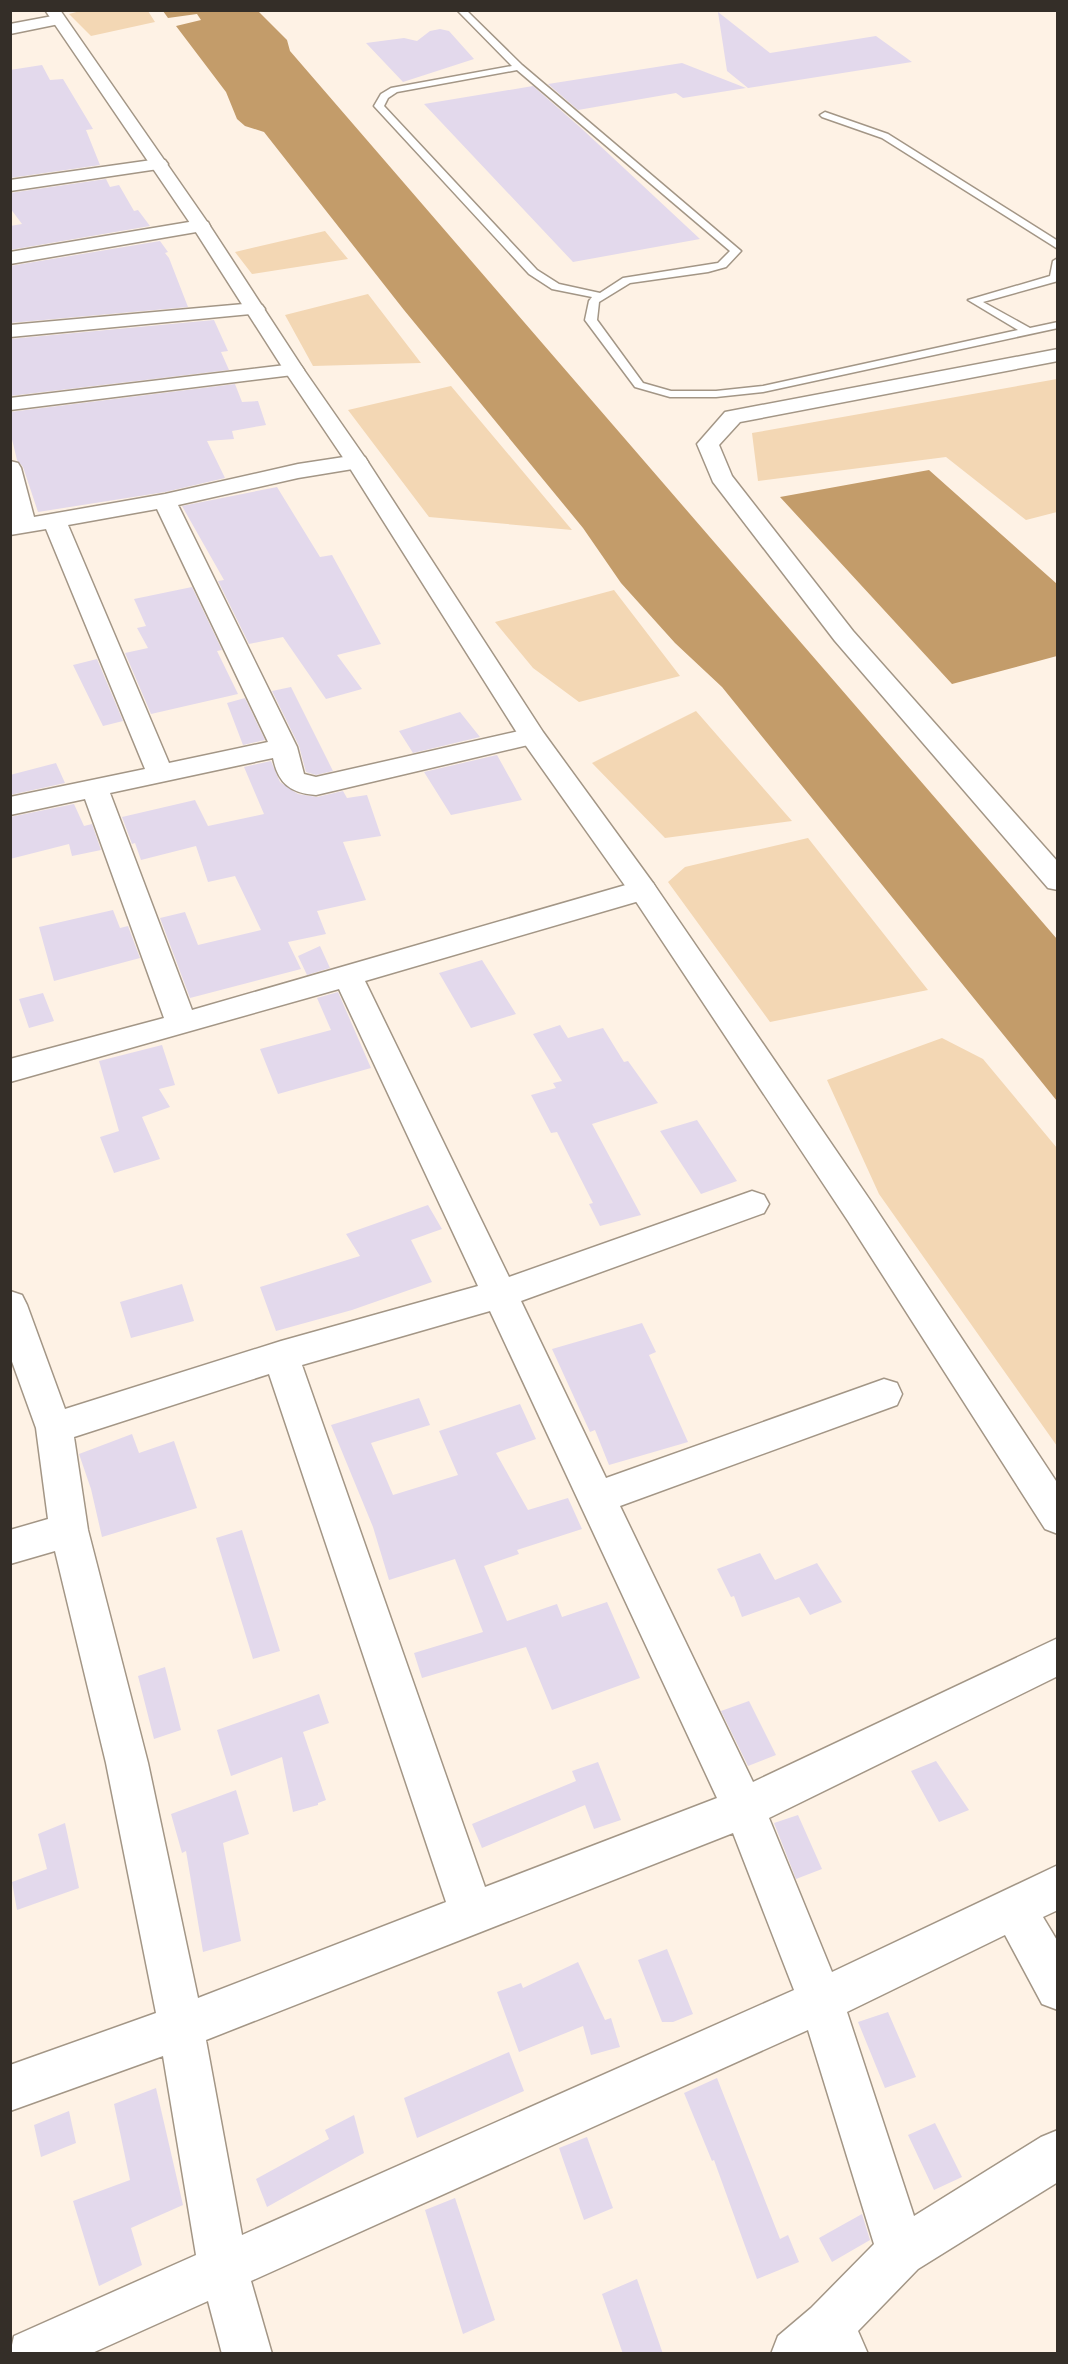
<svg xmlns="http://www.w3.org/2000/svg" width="1068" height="2364" viewBox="0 0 1068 2364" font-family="Raleway,sans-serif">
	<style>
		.green { fill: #f3d7b4 }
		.water { fill: #c39c6a }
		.building { fill: #e3d9ec }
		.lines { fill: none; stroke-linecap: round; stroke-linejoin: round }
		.service-casing { stroke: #a39686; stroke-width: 3 }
		.minor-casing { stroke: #a39686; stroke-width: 3 }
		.primary-casing { stroke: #a39686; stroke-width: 3 }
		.service { fill: #fff; fill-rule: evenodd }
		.minor { fill: #fff; fill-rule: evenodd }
		.primary { fill: #fff; fill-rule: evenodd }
	</style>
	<rect width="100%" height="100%" fill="#fef2e5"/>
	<path class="green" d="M80,11H148L155,22L91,36L69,14Z
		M325,231L348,259L252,274L235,252Z
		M368,294L421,363L313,366L285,315Z
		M1057,379V512L1026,520L946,457L758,481L752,433Z
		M451,386L572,530L429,517L348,410Z
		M614,590L680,676L579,702L533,668L495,622Z
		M696,711L792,821L665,838L592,763Z
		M808,838L928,990L770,1022L668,882L685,867Z
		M942,1038L983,1059L1057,1148V1446L879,1194L827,1080Z"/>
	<path class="water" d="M163,11H258L287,40L290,51L1057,939V1101L722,687L675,643L621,583L583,528L404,310L264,132L245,126L237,119L226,92L176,26L201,20L197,14L168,18Z
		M929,470L1057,584V656L952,684L780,497Z"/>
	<path class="building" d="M718,12L770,53L876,36L912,62L748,88L727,71Z
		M440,29L449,31L474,59L403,82L366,43L404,38L417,41L430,31Z
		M682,63L746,88L683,98L676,93L578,110L548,84Z
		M42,65L50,80L63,79L93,129L86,130L100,165L10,178V70Z
		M533,86L581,128L700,239L573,262L424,104Z
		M106,179L110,187L119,185L134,211L138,210L150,226L10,250V226L22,224L10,208V193Z
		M160,241L168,252L165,253L169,258L188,307L10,323V266Z
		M214,320L228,351L221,352L229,370L10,396V339Z
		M235,384L242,402L258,401L266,425L232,431L234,439L207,441L225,478L165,492L38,512L23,467L17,460L10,431V412Z
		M277,487L320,557L332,555L381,644L337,655L362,689L326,699L283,637L249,644L218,581L224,580L182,506Z
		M192,587L222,650L217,651L238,694L151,714L125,653L148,648L137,628L146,626L134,599Z
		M97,659L123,721L103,726L73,665Z
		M291,687L333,771L316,775L306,772L299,746L272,691Z
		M245,698L265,740L243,745L227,703Z
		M460,712L480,737L413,753L399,731Z
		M497,755L522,800L451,815L424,772Z
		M271,761L280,782L298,794L317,797L343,791L347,798L367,795L381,836L343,842L366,900L317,911L326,934L288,942L301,969L190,998L160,918L185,912L198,945L261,930L235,876L208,882L196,846L141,860L135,843L132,844L122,817L195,800L208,826L264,814L244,767Z
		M56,763L65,783L10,795V775Z
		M74,804L84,826L92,824L101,850L72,856L69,844L10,859V817Z
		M113,910L120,928L128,926L140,958L54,981L39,927Z
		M320,946L330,968L307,975L298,956Z
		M482,960L516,1014L471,1028L439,973Z
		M338,992L371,1068L278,1094L260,1049L331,1030L317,998Z
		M43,993L54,1021L29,1028L19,999Z
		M560,1025L568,1038L603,1028L624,1062L628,1061L658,1103L592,1124L641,1215L600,1226L589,1204L593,1203L557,1132L551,1133L531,1095L556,1088L553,1083L562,1081L533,1034Z
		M162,1045L175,1085L159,1089L170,1107L142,1117L160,1159L114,1173L100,1137L119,1131L99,1061Z
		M697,1120L737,1181L701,1194L660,1131Z
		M428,1205L442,1229L411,1240L432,1282L352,1310L276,1331L260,1287L360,1256L346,1234Z
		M182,1284L194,1321L131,1338L120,1302Z
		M642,1323L656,1352L649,1355L688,1442L609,1465L595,1430L590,1432L552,1349Z
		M419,1398L430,1425L371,1443L393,1495L458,1475L439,1431L520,1404L536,1439L496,1453L528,1510L568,1498L582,1529L517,1550L519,1554L484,1566L507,1621L557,1604L562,1617L607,1602L640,1678L552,1710L526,1647L422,1678L414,1653L483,1632L455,1559L389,1580L373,1527L331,1425Z
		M132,1434L139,1453L174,1441L197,1508L102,1537L91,1489L79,1454Z
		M242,1530L280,1651L253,1659L216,1538Z
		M760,1553L775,1580L817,1563L842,1602L810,1615L799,1597L742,1617L734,1596L731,1597L717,1569Z
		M165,1667L181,1730L154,1739L138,1676Z
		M319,1694L329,1723L303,1732L326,1800L318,1803V1805L293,1812L282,1757L231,1776L217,1730Z
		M749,1701L776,1755L748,1766L721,1711Z
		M936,1761L969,1810L939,1822L911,1771Z
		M598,1762L621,1820L594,1829L585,1805L482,1848L472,1824L576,1781L572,1771Z
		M236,1790L249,1834L223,1843L241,1941L203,1952L186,1851L182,1853L171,1814Z
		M798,1815L822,1869L796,1879L774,1823Z
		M65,1823L79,1888L17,1910L12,1882L47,1869L38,1834Z
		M667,1949L693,2014L673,2022H662L638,1960Z
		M578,1962L605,2020L611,2018L620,2047L591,2055L583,2026L519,2052L497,1992L521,1983L523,1988Z
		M888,2012L916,2077L885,2088L858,2022Z
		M509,2052L524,2091L417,2138L404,2098Z
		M717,2078L780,2239L788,2235L799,2262L757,2279L714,2160L712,2161L684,2093Z
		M156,2088L183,2205L131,2228L142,2265L99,2286L73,2201L130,2180L114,2104Z
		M69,2111L76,2143L41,2157L34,2125Z
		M354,2115L364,2153L267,2207L256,2179L329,2139L325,2130Z
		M935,2123L962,2177L934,2190L908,2135Z
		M587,2137L613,2208L584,2220L559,2148Z
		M455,2198L495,2320L463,2334L425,2210Z
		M862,2214L870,2240L832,2262L819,2238Z
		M637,2279L663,2354H623L602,2294Z"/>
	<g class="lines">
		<g class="service-casing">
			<path id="service" d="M457,10H466L522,65L741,251L726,267L708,272L630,283L599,302L597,320L643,383L671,391H716L763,386L1018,330L968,300L1050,276L1053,261L1058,258V281L983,302L1030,328L1058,322V328L763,392L716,397H670L635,387L585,320L589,301L592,297L552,289L529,274L374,106L381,94L391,88L512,66ZM517,70L730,251L718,263L623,278L600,293L559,284L537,270L384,106L388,98L397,92Z
				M825,112L888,134L1058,241V249L882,138L822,117L820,115Z"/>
		</g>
		<g class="minor-casing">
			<path id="minor" d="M58,15L66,20L64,23L10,34V24Z
				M159,159L165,160L168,164L165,168L10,191V180Z
				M201,220L208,222L210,226L208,230L10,264V252Z
				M255,303L262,305L265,309L262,313L10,337V325Z
				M1058,349V361L740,422L719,445L732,476L853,631L1058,862V890L1048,888L835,641L713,482L697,444L725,412Z
				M294,364L301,366L304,370L301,374L10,410V398Z
				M357,455L365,457L368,462L365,467L298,478L178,505L297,747L304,774L316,777L532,728L541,730L545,736L541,742L316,795C290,793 278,783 273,758L110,793L192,1010L643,880L653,883L657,890L653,897L365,981L509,1277L752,1191L764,1195L769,1204L764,1213L521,1301L606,1478L884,1379L897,1383L902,1394L897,1405L620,1506L753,1782L1058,1638V1676L769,1818L832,1972L1058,1865V1910L1043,1917L1058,1942V2010L1042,2004L1005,1935L847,2012L914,2216L1041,2137L1058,2130V2182L918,2269L858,2331L868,2354H771L778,2336L811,2308L874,2244L808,2030L251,2281L272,2354H222L208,2301L90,2354H10L14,2336L196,2255L163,2056L10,2111V2065L156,2013L106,1763L55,1551L10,1564V1530L48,1519L36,1428L10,1356V1291L22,1295L27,1305L65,1409L281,1341L478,1286L339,989L10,1082V1059L164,1018L85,799L10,815V797L145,769L46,529L10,535V461L18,463L21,468L34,517L165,494L298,464ZM157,509L268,742L169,763L68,525ZM490,1311L717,1798L485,1887L302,1365ZM269,1374L446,1902L198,1998L148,1763L88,1530L74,1437ZM733,1833L794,1990L242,2235L206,2040Z"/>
		</g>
		<g class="primary-casing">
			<path id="primary" d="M45,10H60L210,226L304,370L368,462L543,732L653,883L872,1203L1058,1484V1534L1045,1529L848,1221L633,897L519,736L346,462L284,370L192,226Z"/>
		</g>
		<use href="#service" class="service"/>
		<use href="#minor" class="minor"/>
		<use href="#primary" class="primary"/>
	</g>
	<rect width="1068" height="2364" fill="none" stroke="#342e28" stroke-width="24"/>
</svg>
